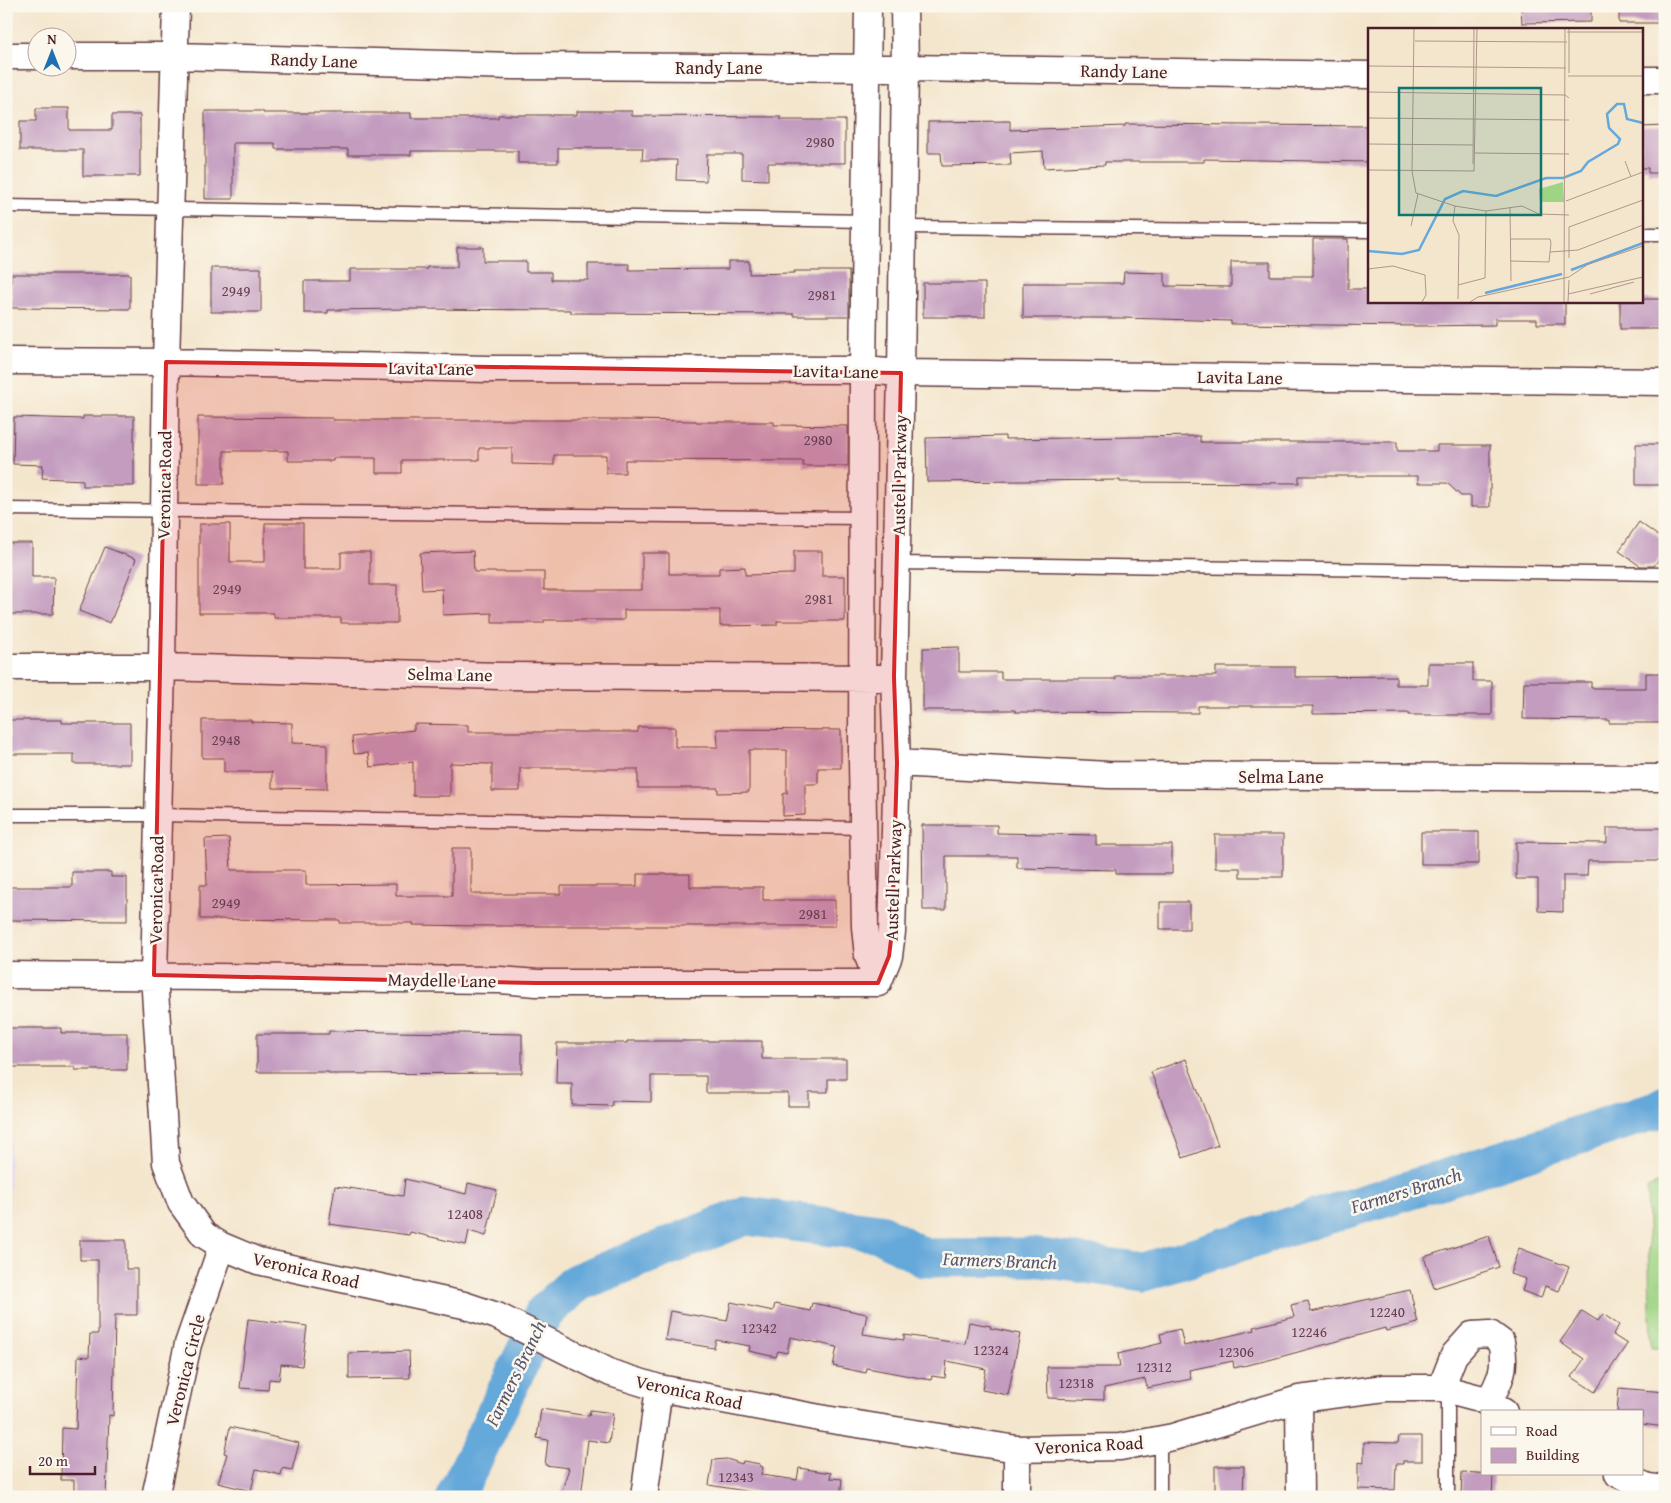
<svg xmlns="http://www.w3.org/2000/svg" width="1671" height="1503" viewBox="0 0 1671 1503" font-family="'Gentium Book Plus',serif">
	<style>
		.built { fill: #e2d4f3 }
		.green { fill: #a0d485; stroke: #757a58 }
		.lines { fill: none; stroke-linecap: round; stroke-linejoin: round }
		.river { stroke: #65a8da; stroke-width: 39 }
		.building { fill: #c39cc0 }
		.service-casing { stroke: #643d43; stroke-width: 15 }
		.minor-casing { stroke: #643d43; stroke-width: 29 }
		.service { stroke: #fff; stroke-width: 12 }
		.minor { stroke: #fff; stroke-width: 26 }
		.marked { fill: #d62828; fill-opacity: 0.2; stroke: #d62828; stroke-width: 4; stroke-linejoin: round }
		.labels { text-anchor: middle; dominant-baseline: central; stroke-width: 5; stroke-linejoin: round; paint-order: stroke }
		.number-label { font-size: 15px; fill: #683e50 }
		.street-label { font-size: 18px; fill: #4a1f2b; stroke: #fbf7ec }
		.water-label { font-size: 19px; font-style: italic; fill: #555671; stroke: #fbf7ec }
		.inset-river { fill: none; stroke: #65a8da; stroke-width: 2.5 }
		.inset-road { fill: none; stroke: #b0968c; stroke-width: 1 }
		.view { fill: #0f766e; fill-opacity: 0.15; stroke: #0f766e; stroke-width: 2.5 }
		.inset-edge { fill: none; stroke: #4a1f2b; stroke-width: 2.5 }
	</style>
	<rect width="100%" height="100%" fill="#fbf7ec"/>
	<filter id="ink" filterUnits="userSpaceOnUse"><feTurbulence type="fractalNoise" baseFrequency=".02" numOctaves="2"/><feDisplacementMap in="SourceGraphic" scale="10" xChannelSelector="R" yChannelSelector="G"/><feConvolveMatrix kernelMatrix="1 2 1 2 8 2 1 2 1" color-interpolation-filters="sRGB"/></filter>
	<filter id="wash" filterUnits="userSpaceOnUse"><feTurbulence type="fractalNoise" baseFrequency=".0096" numOctaves="4" result="noise"/><feDisplacementMap in="SourceGraphic" scale="20" xChannelSelector="R" yChannelSelector="G"/><feGaussianBlur stdDeviation="1.12" result="paint"/><feColorMatrix in="noise" values="0 0 0 0 0 0 0 0 0 0 0 0 0 0 0 0 0 1.4 0 .05"/><feComposite in="paint" operator="in"/></filter>
	<g filter="url(#wash)">
		<rect width="100%" height="100%" fill="#f4e6cd"/>
		<path class="built" d="M6,1124H11L6,1293Z"/>
		<path class="green" d="M1665,1181V1348H1651L1647,1188Z"/>
		<g class="lines">
			<path class="river" d="M455,1497L544,1313L576,1283L745,1216L880,1233L924,1258L1033,1257L1144,1272L1453,1176L1656,1110L1665,1105"/>
		</g>
		<g id="blocks">
			<path class="building" d="M1521,6H1591V22L1522,23Z
				M1619,6H1665V23H1619Z
				M36,108H69V130H112V115H140V176H83V150H20V121H36Z
				M205,111H263V113H411V118H498V115H577V111H632V116L781,117V120H845V163H768V180L742,179V154H707L706,181L676,180L677,160H642L643,148H558V163H518V151H411V155H348V149H275V143H233V199H205Z
				M1010,121V130L1125,126V124L1370,126V162L1204,159V162H1105V165L1044,168L1043,151L1010,153L1011,165L942,166L941,153H928V122Z
				M1665,126V173H1648V168H1642V127Z
				M1313,239H1348V289H1370V301H1565V324H1537V319H1495V325L1420,326L1231,324V321L1123,318H1023V283H1123L1124,272L1165,273V286L1231,287V262H1270V276H1313Z
				M457,247H483V261H526V272H551V280H588V264H629V270L728,269V261H749V274L794,273V271H849V316H794V314L571,313V310L406,309L328,310V313H304V281H350V269H427V267H457Z
				M211,268H261V312H211Z
				M11,274H130V309L11,308Z
				M923,283H985V317H923Z
				M1642,299H1665V329H1620V301H1642Z
				M83,416H134V486H83V480L42,478L43,465L13,464L14,417L83,419Z
				M198,417L333,418V420H625L696,421V422H774V425L848,426V466H803V461L625,460V473H606V455H554V465L512,464V448H479V460H402V473H376V458H333V461H288V451H224V484H198Z
				M1005,436V439L1200,436V442H1397V451H1437V445H1490V507H1471V496H1461L1447,483H1418V476H1299V483L1120,482V480L927,482L926,438Z
				M1636,444H1665V485H1636Z
				M1639,522L1665,541V551L1654,566H1640L1619,551Z
				M265,523H303V569H341V552H370V585H397V623H341V618H274V613H199V524H230V562H265Z
				M8,543H32V577H54L53,614H7Z
				M105,547L136,559L110,623L79,611Z
				M473,551L474,572H544V590H642V553H669V574H719V568L745,567V575L794,574V551H822V576H845V621H777V625L720,626V610H624V620H544V623H492V613L443,615L442,589L422,590L420,553Z
				M959,647V672H1001V679H1116V676H1216V667H1295V677L1396,676V685H1428V663H1473V681H1492V715H1409V713L1313,714V706H1198V713L1015,712V710H923V648Z
				M1646,673H1665V723H1609V720L1523,719L1524,682H1591V688H1646Z
				M9,720H62V723H130V764H74V754H9Z
				M202,720H251V722L292,723V743L327,744V789L272,788V772H224V758H202Z
				M414,724L468,725V732H638V727H675V747H718L717,729L841,730V768H818V784H805V815L783,816V794L787,793V750H749V792L718,793V788H638V769H571V768H520V791H492V764L450,763V796H413V762L370,767L368,753L354,754L352,737L414,730Z
				M922,825H997V833L1096,835V845H1172V874H1116V870L1017,868V856H946V910H923Z
				M1607,828H1661V861H1588L1587,876H1563V912L1538,911V879H1516V842L1607,843Z
				M1421,832H1479V864H1421Z
				M1215,835H1283V877H1240V868H1215Z
				M229,838L231,870H306V885L396,884V896H452V848H471V894H561V886H637V874H690V887H763V900H835V926H487L413,925V923H340V920L200,919V885H207L205,839Z
				M72,872H111V877H127V921L6,920V887H72Z
				M1160,902H1189V929H1160Z
				M6,1028H61V1033H127V1070H75V1067H6Z
				M329,1031L522,1034V1073L329,1074V1072H257V1034H329Z
				M627,1041H762V1059H846V1079H828V1092H809V1106H788V1093H706V1076H651V1102L612,1101V1106L572,1105V1083H556L557,1043H627Z
				M1186,1059L1218,1145L1183,1158L1151,1072Z
				M405,1179L466,1194L468,1183L497,1190L486,1236L469,1231L466,1245L410,1232L409,1235L329,1224L335,1186L403,1196Z
				M1489,1236L1499,1267L1434,1288L1424,1257Z
				M80,1240H126V1269H137V1315H115L113,1416L109,1415L106,1497H74V1480H61L62,1428L76,1429L78,1356L89,1357L90,1334H98V1260H80Z
				M1519,1248L1569,1267L1559,1291L1545,1286L1541,1298L1522,1291L1526,1279L1510,1274Z
				M1410,1290L1418,1323L1386,1331L1385,1328L1269,1360L1234,1368L1233,1361L1189,1370L1191,1379L1147,1388L1145,1379L1104,1388V1400L1048,1398L1047,1367H1120L1118,1354L1162,1343L1160,1334L1180,1329L1184,1346L1255,1330L1254,1327L1294,1317L1291,1305L1308,1301L1311,1312Z
				M731,1302L773,1311L775,1304L810,1311L812,1303L867,1314L863,1334L904,1340V1335L965,1344L969,1322L991,1326L990,1328L1020,1334L1008,1395L982,1390L986,1369L947,1361L945,1378L932,1376L931,1380L867,1368L866,1373L833,1366L837,1347L790,1337L787,1353L778,1351L776,1357L749,1351L750,1346L716,1340L714,1348L665,1340L670,1311L727,1321Z
				M1582,1311L1598,1321L1603,1314L1619,1325L1613,1335L1627,1344L1595,1392L1572,1377L1584,1359L1560,1342Z
				M248,1319L307,1326L302,1366L281,1364L279,1380L269,1379L268,1390L240,1388Z
				M409,1351L410,1378L349,1379V1353Z
				M1619,1388L1665,1392V1427L1642,1424V1412H1617Z
				M541,1409L589,1416L590,1410L613,1413L609,1443L588,1440L581,1497H560L569,1468L545,1465L548,1440L537,1438Z
				M230,1427L299,1443L292,1470L282,1468L281,1475L256,1469L251,1491L218,1483L227,1454L224,1453Z
				M1399,1436H1422V1461H1403V1464H1396L1395,1490L1358,1489V1462L1364,1463V1442L1398,1443Z
				M727,1459L742,1464L743,1461L760,1464V1466L763,1467L761,1475L797,1480L799,1468L831,1473L830,1478L842,1479L840,1497H782L709,1485L713,1460Z
				M1215,1466H1244L1243,1497H1215Z
				M1462,1472L1493,1474L1492,1497H1461Z"/>
		</g>
	</g>
	<g filter="url(#ink)">
		<use href="#blocks" fill-opacity="0" stroke="#643d43" stroke-width="1"/>
		<g class="lines">
			<g class="service-casing">
				<path id="service" d="M6,206L865,221
					M903,227L1370,231
					M1642,234H1665
					M6,509L862,518
					M897,563L1665,574
					M6,815H158L863,828
					M1448,1390V1497
					M1160,1440V1497"/>
			</g>
			<g class="minor-casing">
				<path id="minor" d="M176,6L166,362L162,667L154,975L166,1163L181,1203L204,1235L222,1246L258,1261L464,1305L497,1316L611,1373L659,1388L825,1419L1017,1449L1120,1447L1173,1437L1299,1399L1385,1388H1441L1479,1398L1504,1412
					M868,6L863,370L862,762L865,927L868,956L878,983
					M6,56H38
					M68,56H176L512,66L905,68L1370,75
					M1642,80H1665
					M6,361L166,362L488,369L863,370L901,373L1665,382
					M6,667H162L501,676L880,678
					M897,763L1108,775L1665,778
					M6,975L500,980L537,983H878
					M878,983L889,956L892,932L897,763L894,677L901,373L905,68L904,6
					M1441,1388L1454,1355L1472,1335L1490,1334L1501,1342C1507,1368 1500,1381 1488,1403
					M1299,1399L1300,1497
					M1017,1449V1497
					M1618,1474L1648,1487L1665,1489
					M155,1497L188,1344L222,1246
					M644,1497L659,1388"/>
			</g>
			<use href="#service" class="service"/>
			<use href="#minor" class="minor"/>
		</g>
	</g>
	<path class="marked" d="M166,362L901,373L894,677L897,763L892,932L889,956L878,983H537L154,975Z"/>
	<g class="labels">
		<g class="number-label">
			<text x="820" y="141">2980</text>
			<text x="236" y="290">2949</text>
			<text x="822" y="294">2981</text>
			<text x="818" y="439">2980</text>
			<text x="227" y="588">2949</text>
			<text x="819" y="598">2981</text>
			<text x="226" y="739">2948</text>
			<text x="226" y="902">2949</text>
			<text x="813" y="913">2981</text>
			<text x="465" y="1213">12408</text>
			<text x="1387" y="1311">12240</text>
			<text x="759" y="1327">12342</text>
			<text x="1309" y="1331">12246</text>
			<text x="991" y="1349">12324</text>
			<text x="1236" y="1351">12306</text>
			<text x="1154" y="1366">12312</text>
			<text x="1076" y="1382">12318</text>
			<text x="736" y="1476">12343</text>
		</g>
		<g class="street-label">
			<text transform="translate(314 60) rotate(2)">Randy Lane</text>
			<text x="719" y="67">Randy Lane</text>
			<text transform="translate(1124 71) rotate(1)">Randy Lane</text>
			<text transform="translate(431 368) rotate(1)">Lavita Lane</text>
			<text transform="translate(836 371) rotate(1)">Lavita Lane</text>
			<text transform="translate(1240 377) rotate(1)">Lavita Lane</text>
			<text transform="translate(899 475) rotate(-89)">Austell Parkway</text>
			<text transform="translate(164 485) rotate(-89)">Veronica Road</text>
			<text transform="translate(450 674) rotate(1)">Selma Lane</text>
			<text x="1281" y="776">Selma Lane</text>
			<text transform="translate(893 880) rotate(-88)">Austell Parkway</text>
			<text transform="translate(156 890) rotate(-89)">Veronica Road</text>
			<text transform="translate(442 980) rotate(1)">Maydelle Lane</text>
			<text transform="translate(306 1270) rotate(13)">Veronica Road</text>
			<text transform="translate(185 1370) rotate(-76)">Veronica Circle</text>
			<text transform="translate(689 1392) rotate(12)">Veronica Road</text>
			<text transform="translate(1089 1445) rotate(-3)">Veronica Road</text>
		</g>
		<g class="water-label">
			<text transform="translate(1406 1190) rotate(-17)">Farmers Branch</text>
			<text transform="translate(1000 1260) rotate(2)">Farmers Branch</text>
			<text transform="translate(515 1373) rotate(-64)">Farmers Branch</text>
		</g>
	</g>
	<g transform="translate(1368 28)">
		<rect width="275" height="275" fill="#f4e6cd"/>
		<path d="M195,154L196,174H172L171,161Z" fill="#a0d485"/>
		<path class="inset-river" d="M0,223L34,226L51,222L77,171L95,163L128,168L178,150H195L213,143L220,134L250,116L252,111L241,100L239,86L249,76H256L259,91L275,95M203,242L275,215M117,265L194,246"/>
		<path class="inset-road" d="M46,1L44,143L48,165L87,178L118,183L154,178L171,186L201,187M201,1V45M199,4H275M47,13L199,14M0,38L198,40M200,48H275M0,64L197,67L201,70M0,90L201,92M0,116L105,117M107,125L201,126M257,133L263,149M105,136L106,1M0,142L106,143M106,143L109,1M198,173L275,144M87,178L85,193L91,207L90,271M142,179L143,253M43,198L50,166M201,199L275,172M182,224L210,222L275,197M201,230V199M142,233L181,234L183,215L182,211H142M218,237L275,218M0,241L25,238L57,247L58,267L54,274M90,257L117,250L118,183M200,266L275,249M222,266L266,254M102,274L110,269L201,249L219,237M196,274L197,1M200,274L201,252"/>
		<path class="view" d="M31,60H173V187H31Z"/>
		<rect width="275" height="275" class="inset-edge"/>
	</g>
	<rect width="1671" height="1503" fill="none" stroke="#fbf7ec" stroke-width="25"/>
	<rect x="1481" y="1410" width="162" height="65" fill="#fbf7ec" stroke="#b4a19f"/>
	<rect x="1491" y="1427" width="25" height="8" fill="#ffffff" stroke="#b4a19f"/>
	<text x="1526" y="1436" font-size="15" fill="#4a1f2b">Road</text>
	<rect x="1491" y="1448" width="25" height="15" fill="#c39cc0" stroke="#b4a19f"/>
	<text x="1526" y="1460" font-size="15" fill="#4a1f2b">Building</text>
	<g transform="translate(52 52)"><circle r="24" fill="#fbf7ec" stroke="#b4a19f"/>
	<path d="M0-4L9 19L0 12L-9 19Z" fill="#1f6fb2"/>
	<text y="-8" font-size="14" font-weight="bold" text-anchor="middle" fill="#4a1f2b">N</text>
	</g>
	<path d="M30 1466v8h65v-8" fill="none" stroke="#4a1f2b" stroke-width="2.5"/>
	<text x="38" y="1466" font-size="15" fill="#4a1f2b" stroke="#fbf7ec" stroke-width="4" paint-order="stroke">20 m</text>
</svg>
